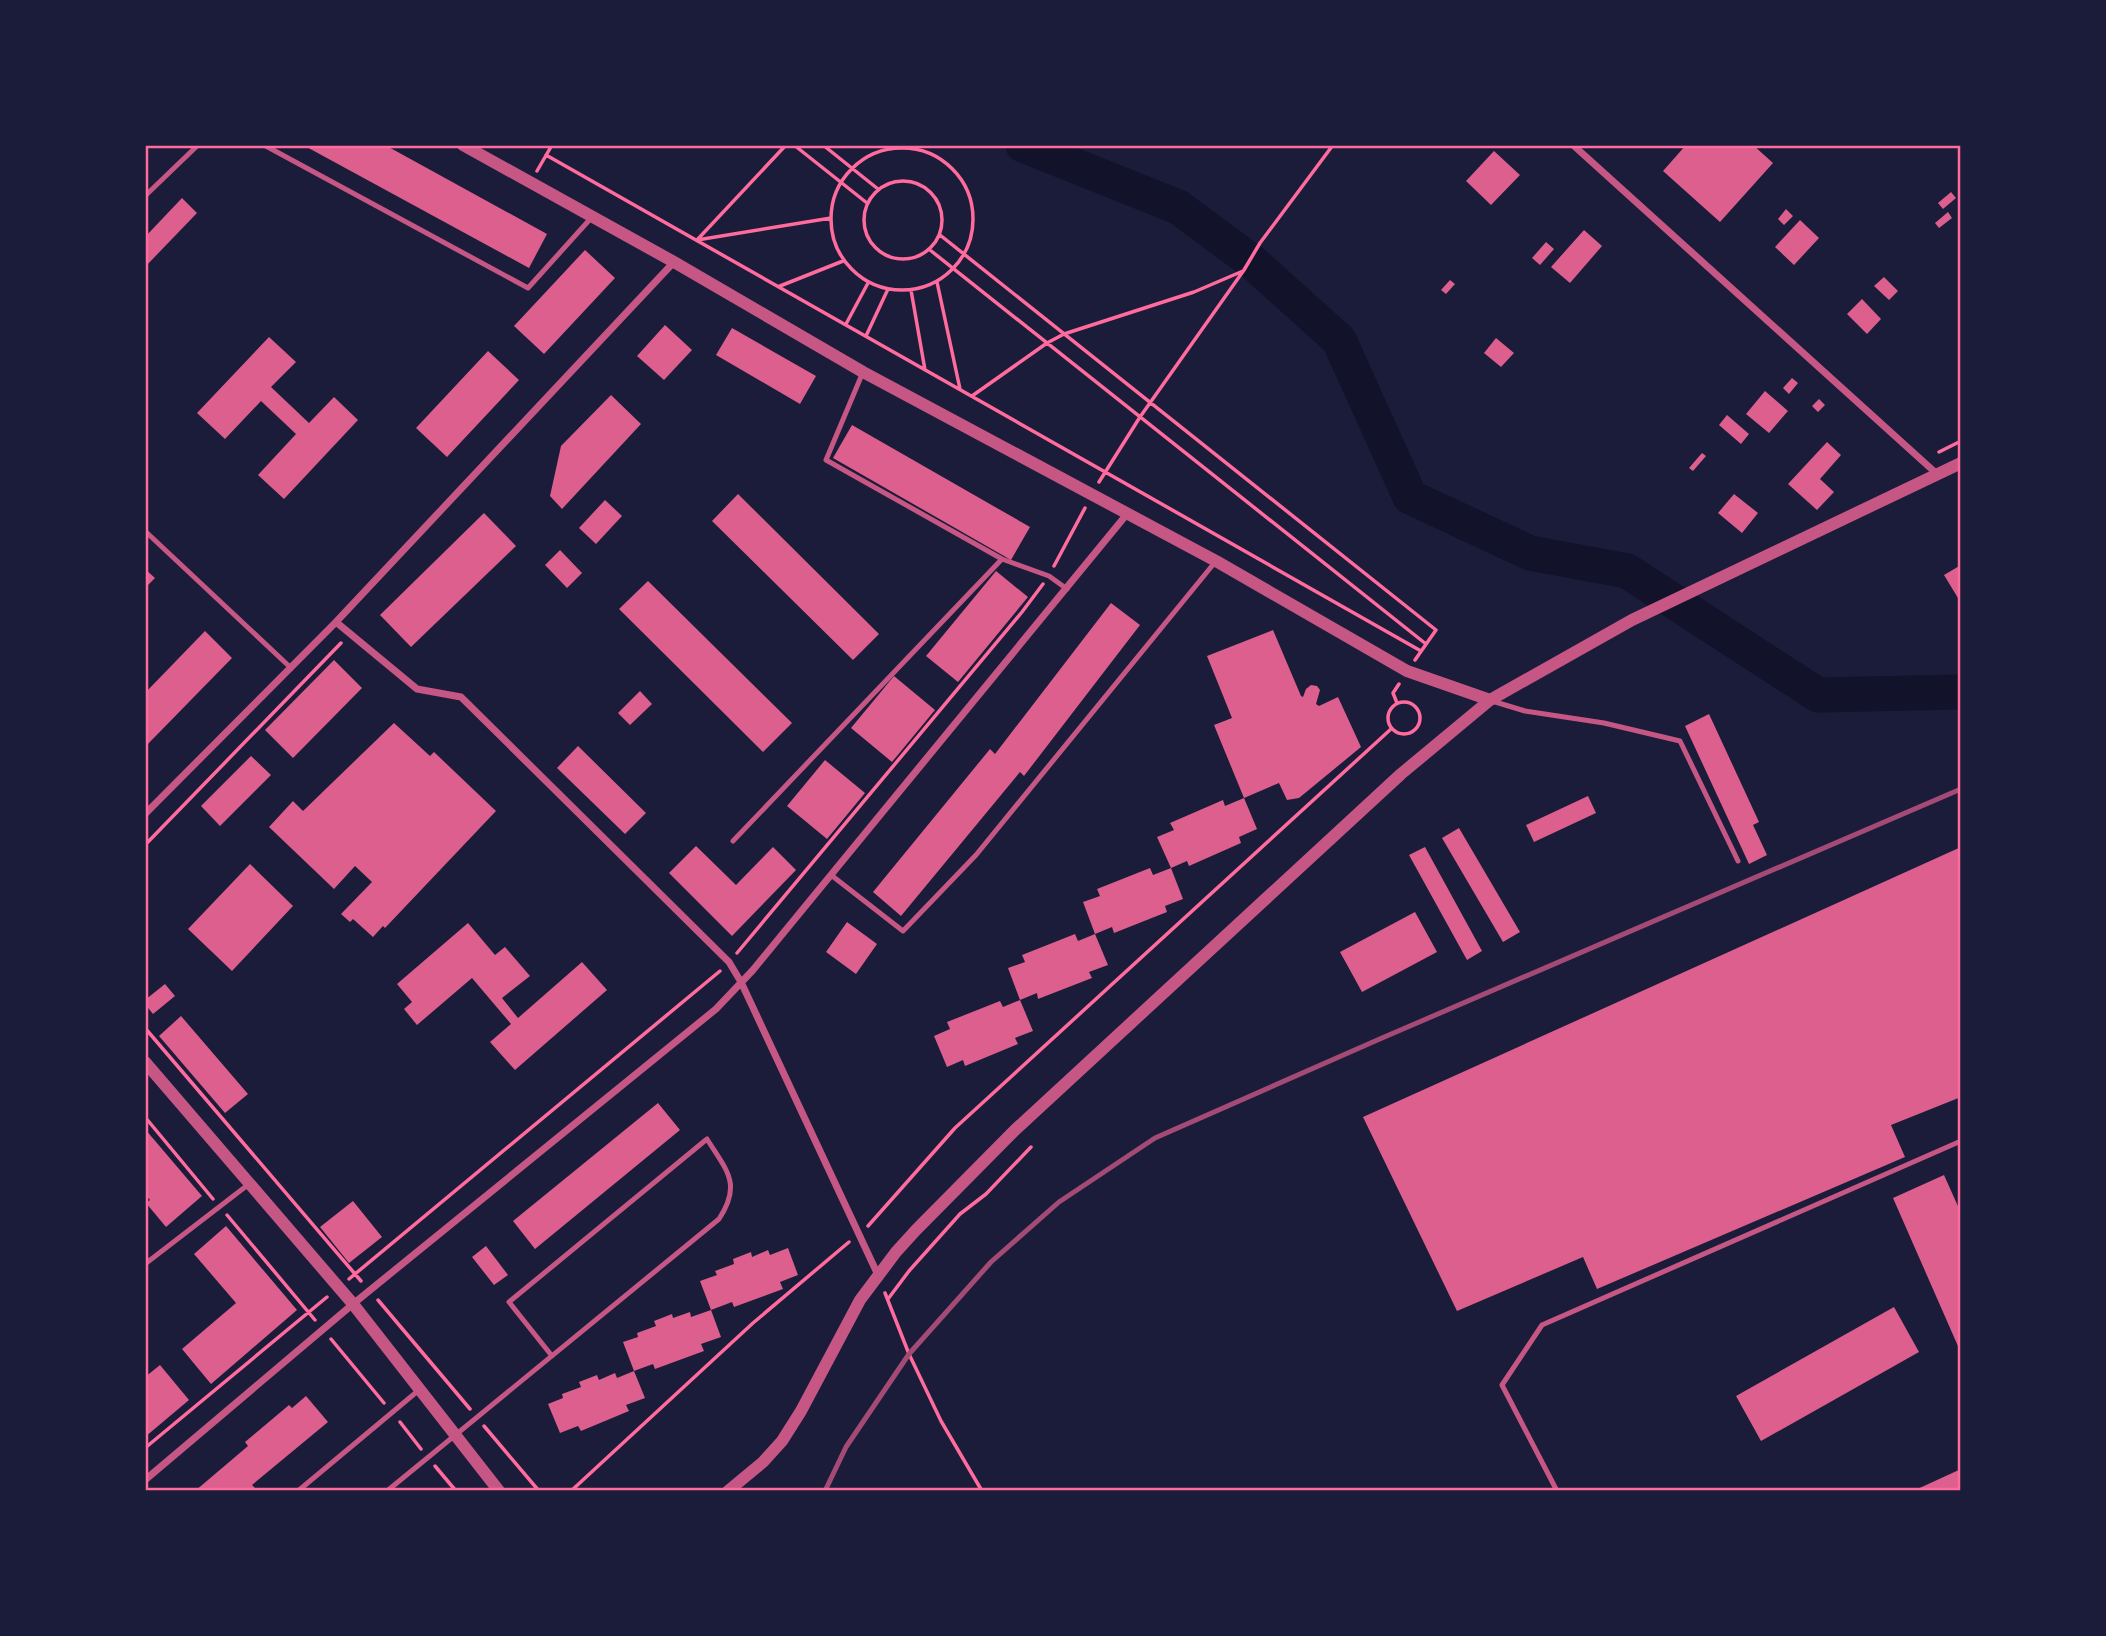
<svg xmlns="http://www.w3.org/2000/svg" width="2106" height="1636" viewBox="0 0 2106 1636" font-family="Manrope,sans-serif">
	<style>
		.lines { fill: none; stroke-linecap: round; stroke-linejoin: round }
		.river { stroke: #12122b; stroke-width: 35 }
		.building { fill: #dd5f8e }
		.path { stroke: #ff6b9d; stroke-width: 3.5 }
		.service { stroke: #c65784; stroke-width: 5 }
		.minor { stroke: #c65784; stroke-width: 7 }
		.tertiary { stroke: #c65784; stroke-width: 12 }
		.rail { stroke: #a44b75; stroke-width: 5 }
		.neatline { fill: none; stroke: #ff6b9d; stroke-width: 2.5 }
	</style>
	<rect width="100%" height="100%" fill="#1b1b3a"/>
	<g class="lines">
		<path class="river" d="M1023,145L1178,207L1250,260L1339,340L1410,497L1530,553L1627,571L1818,695L1961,692"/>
	</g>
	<path class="building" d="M303,145H385L547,234L529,268Z
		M1686,145H1753L1773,163L1720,222L1663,171Z
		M1494,151L1520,175L1491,205L1466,181Z
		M1951,192L1956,198L1943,209L1938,203Z
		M182,198L197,213L145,267V237Z
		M1786,209L1793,216L1784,225L1778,219Z
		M1948,212L1952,218L1939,228L1935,223Z
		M1800,220L1819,238L1794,265L1775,247Z
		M1584,230L1602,246L1570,283L1551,267Z
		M1546,242L1554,249L1540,265L1532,258Z
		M585,250L615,278L544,354L514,326Z
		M1884,277L1898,291L1889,300L1874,286Z
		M1450,280L1455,284L1446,294L1441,290Z
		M1862,299L1881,319L1867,334L1847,314Z
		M665,325L692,350L664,380L637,356Z
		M732,328L816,376L800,404L716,355Z
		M269,337L296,362L271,387L309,423L334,397L358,420L284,499L258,475L296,434L261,401L225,439L197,413Z
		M1496,338L1514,353L1501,367L1484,353Z
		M488,351L519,380L447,457L416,428Z
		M1792,378L1798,383L1789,394L1783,388Z
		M1765,391L1788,411L1769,433L1746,414Z
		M611,395L641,424L562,509L550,496L561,446Z
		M1819,399L1825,405L1818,412L1812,406Z
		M1727,415L1749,434L1741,444L1719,425Z
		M852,425L1030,527L1011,560L833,458Z
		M1827,442L1841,455L1820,479L1834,492L1817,510L1788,484Z
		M1702,453L1706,456L1693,471L1689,468Z
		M738,494L879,634L853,660L712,521Z
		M1734,494L1758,513L1742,533L1718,513Z
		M605,500L622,516L596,544L579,528Z
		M484,513L516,546L411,647L380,615Z
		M560,550L582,573L567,588L545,565Z
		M1961,565V603L1944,575Z
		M145,569L155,578L145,588Z
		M996,571L1028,597L958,682L926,656Z
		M648,581L792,723L763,752L619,609Z
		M1111,603L1140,625L1024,776L1020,772L901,916L873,892L990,749L995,754Z
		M1273,630L1301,696L1303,697L1306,689L1311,685L1317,686L1320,690L1316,704L1319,706L1338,697L1361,747L1299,798L1287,800L1279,783L1244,798L1214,725L1232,718L1207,656Z
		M205,631L232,658L145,747V693Z
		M334,660L362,688L293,758L265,730Z
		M894,676L935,710L892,762L851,728Z
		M640,691L652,704L630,725L618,713Z
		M1709,714L1759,822L1753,825L1767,855L1749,864L1685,726Z
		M394,723L430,756L434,752L496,811L385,928L383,926L373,937L353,919L350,922L341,914L372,882L355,866L334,889L269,827L293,801L303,811Z
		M578,746L646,813L625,834L557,768Z
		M251,756L271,775L220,826L201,806Z
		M825,760L865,793L827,839L787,806Z
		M1588,796L1596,813L1534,842L1526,825Z
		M1244,798L1257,829L1239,837L1241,843L1189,866L1187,861L1171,868L1157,837L1174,830L1170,823L1223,800L1225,806Z
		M1459,828L1520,932L1503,942L1442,838Z
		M696,846L736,885L773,847L796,870L732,936L669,873Z
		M1425,847L1482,951L1467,960L1409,855Z
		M1961,847V1097L1891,1125L1905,1157L1597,1289L1583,1257L1457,1311L1363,1117Z
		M250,864L293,906L232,971L188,929Z
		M1150,868L1153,875L1171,868L1183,899L1165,906L1167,912L1114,933L1112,927L1095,934L1083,902L1100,896L1097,889Z
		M1415,912L1437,952L1362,992L1340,952Z
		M847,922L877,944L856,974L826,952Z
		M468,923L495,955L505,947L530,976L502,998L518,1018L582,962L607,990L515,1070L490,1042L511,1024L472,978L417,1025L404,1009L412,1002L397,984Z
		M1075,934L1078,941L1095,934L1108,965L1089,972L1092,978L1038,999L1037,993L1020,1000L1008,968L1025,962L1022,955Z
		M165,984L175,996L153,1014L145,1004V1000Z
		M1020,1000L1033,1031L1015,1038L1018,1044L965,1066L963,1060L947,1067L934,1036L950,1029L947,1022L1000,1001L1003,1007Z
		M181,1016L248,1094L225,1113L159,1036Z
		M658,1103L680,1130L535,1249L513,1221Z
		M145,1129L202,1196L166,1227L146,1203L150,1200L145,1194Z
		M1944,1175L1961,1213V1353L1893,1198Z
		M353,1201L382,1237L349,1263L320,1227Z
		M226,1226L297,1310L211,1384L182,1349L236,1303L194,1254Z
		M486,1246L508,1275L494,1285L472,1257Z
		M788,1248L798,1275L780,1282L783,1289L734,1307L732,1302L711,1310L721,1337L701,1344L704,1351L655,1369L653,1364L634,1371L623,1342L638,1337L637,1333L656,1326L654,1321L672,1314L673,1318L690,1312L691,1317L711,1310L700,1281L717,1275L715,1271L734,1264L733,1259L751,1252L752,1257L768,1250L770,1255Z
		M1894,1307L1919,1352L1761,1441L1736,1396Z
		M160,1365L189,1400L145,1437V1377Z
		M634,1371L645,1398L626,1405L629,1411L581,1431L578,1426L560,1433L548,1404L563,1398L562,1394L581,1387L579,1382L597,1375L599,1380L615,1373L617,1378Z
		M306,1396L328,1422L252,1485L255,1488L252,1491H195L248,1446L245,1442L289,1405L292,1408Z
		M1961,1469V1491H1913Z"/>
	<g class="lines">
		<path class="path" d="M786,145L697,240L831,218
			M794,145L867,203
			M823,145L878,189
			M831 219a71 71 0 1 1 142 0a71 71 0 1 1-142 0Z
			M546,155L1421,651
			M537,171L552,145
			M864 220a39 39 0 1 1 78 0a39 39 0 1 1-78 0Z
			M940,235L1436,630L1415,660
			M930,250L1426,644
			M937,282L960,389
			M780,286L843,261
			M911,290L925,370
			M846,324L868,283
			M866,336L888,289
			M972,396L1047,343L1064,334L1194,292L1243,271
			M1939,452L1961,441
			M1099,482L1140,417L1244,270L1260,243L1333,145
			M1054,566L1085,508
			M1388 718a16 16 0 1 1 32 0a16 16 0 1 1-32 0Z
			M1397,703L1393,693L1399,684
			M145,845L341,643
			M737,953L1022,612L1043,584
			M145,1028L361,1281
			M145,1117L213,1199
			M227,1215L315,1320
			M868,1226L955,1128L1391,729
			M349,1279L720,971
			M885,1293L909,1354L941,1421L982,1491
			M888,1299L909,1271L960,1214L986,1194L1031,1147
			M378,1300L470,1409
			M331,1339L384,1403
			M400,1422L421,1449
			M484,1426L539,1491
			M145,1448L327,1297
			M435,1466L456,1491
			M571,1491L753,1323L849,1242"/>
		<path class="service" d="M264,145L528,288L592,217
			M145,196L198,145
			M863,372L826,460L1002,559L1049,576L1067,589
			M145,531L291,668
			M1492,701L1525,711L1604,723L1680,741L1738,861
			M733,841L1002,559
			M831,875L903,931L976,855L1216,561
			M145,1264L249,1184
			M298,1491L419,1390
			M387,1491L719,1219C742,1184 727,1171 707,1139L509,1302L552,1356
			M1557,1491L1502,1385L1542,1325L1961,1141"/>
		<path class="minor" d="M1573,145L1937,474
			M336,622L417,689L461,697L729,962L741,982L878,1275
			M145,814L336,622L674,262
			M145,1480L353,1304L716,1009L753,970L1127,514"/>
		<path class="tertiary" d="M463,145L674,262L863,372L1216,561L1407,671L1490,700
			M145,1062L353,1304L499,1491
			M728,1491L763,1462L782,1441L801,1411L860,1300L896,1252L916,1230L1015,1130L1401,774L1490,700L1632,620L1961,463"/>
		<path class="rail" d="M825,1491L846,1447L909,1354L991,1262L1059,1202L1155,1138L1382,1038L1961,789"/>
	</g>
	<rect width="2106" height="1636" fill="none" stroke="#1b1b3a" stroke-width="294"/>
	<rect x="147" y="147" width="1812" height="1342" class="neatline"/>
</svg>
